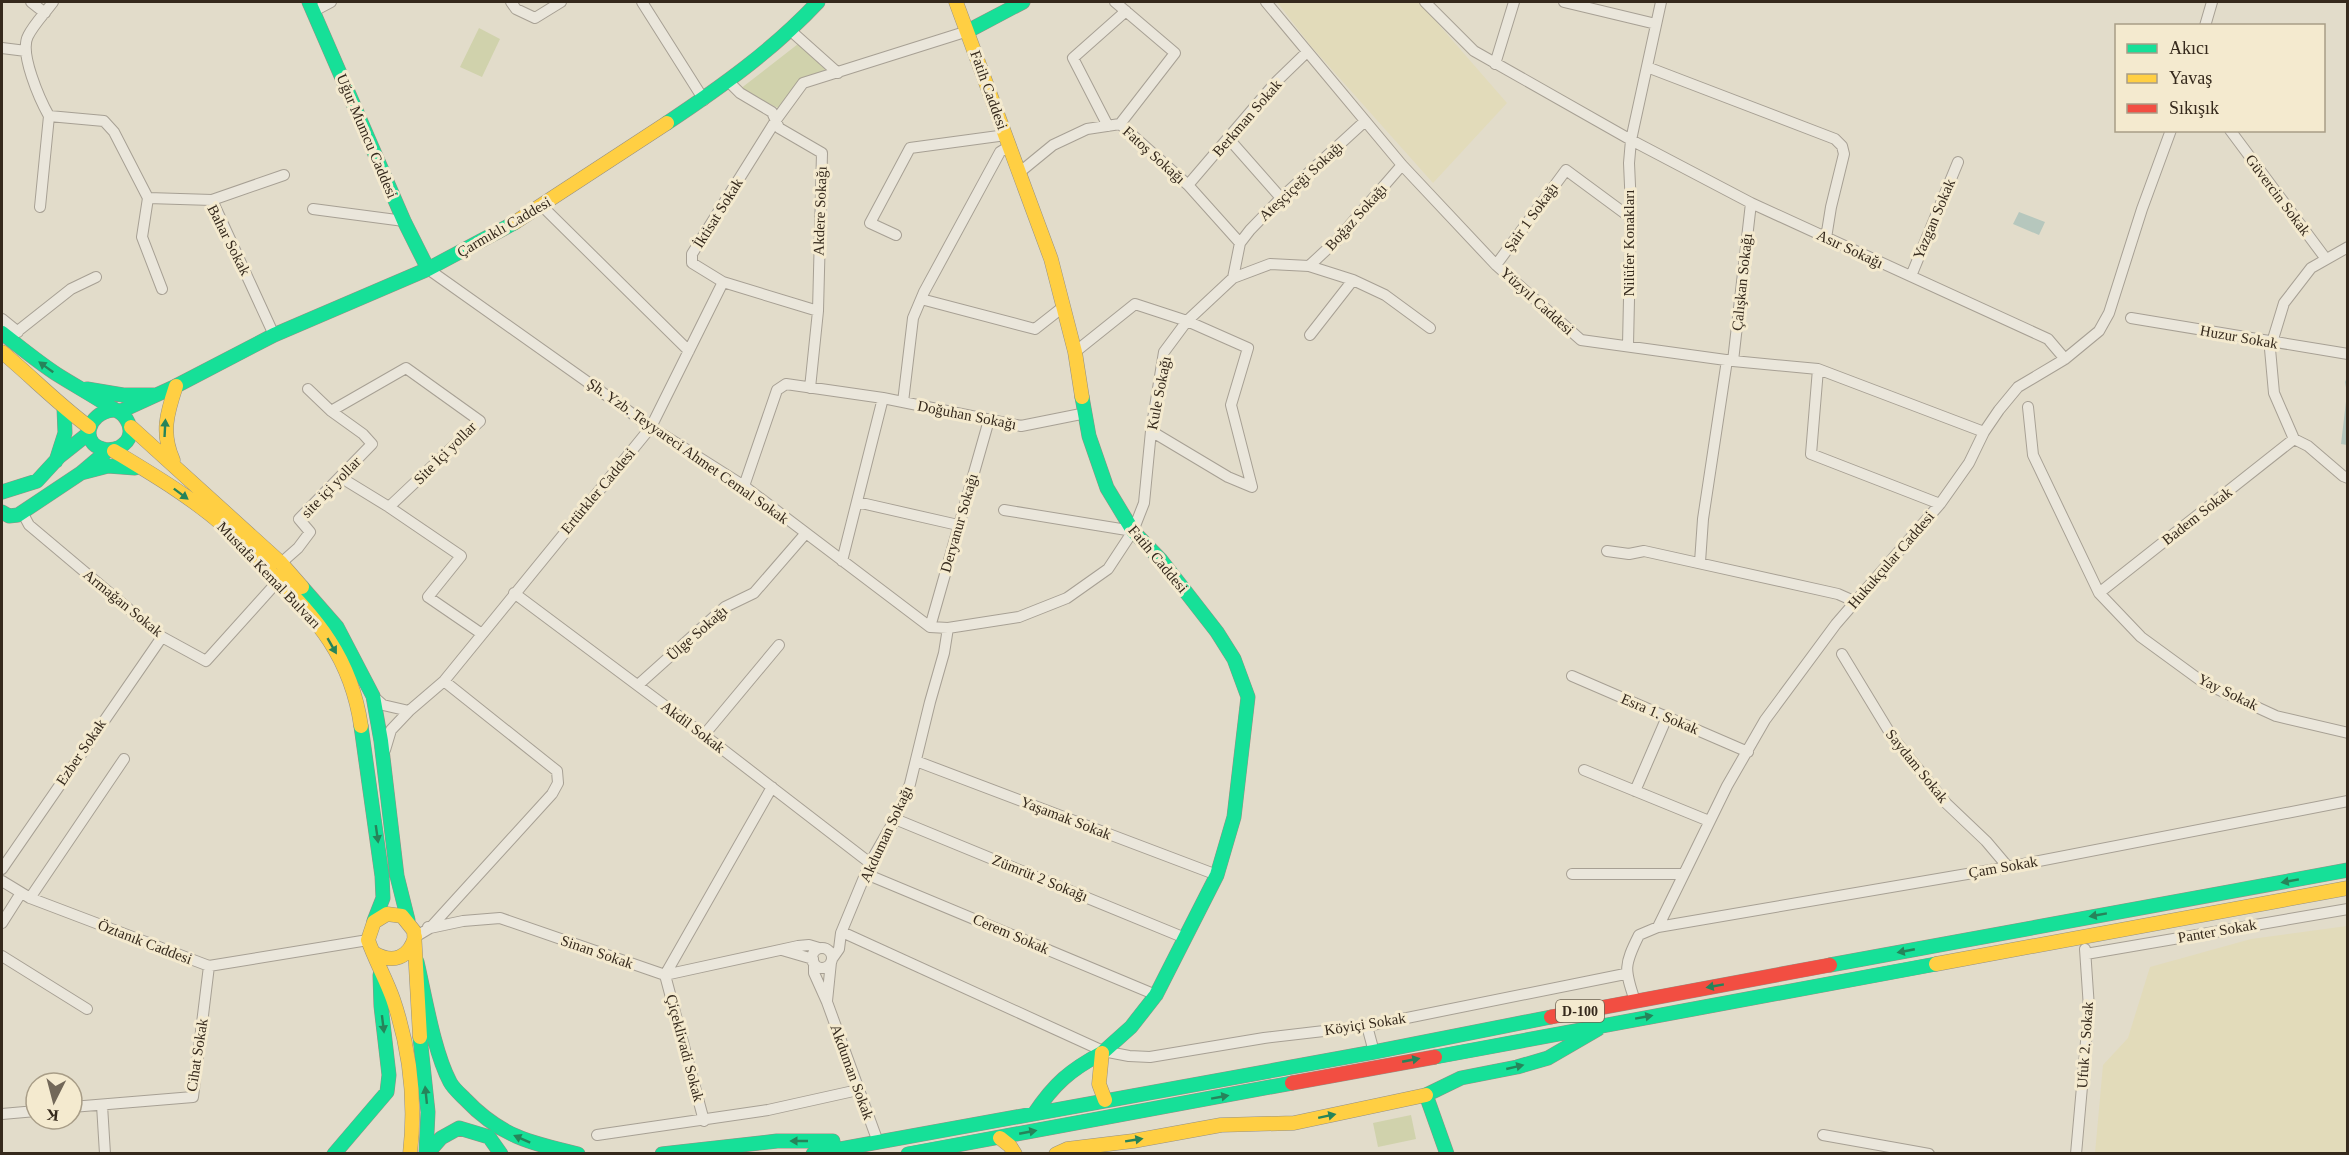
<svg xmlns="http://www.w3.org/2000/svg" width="2349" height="1155" viewBox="0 0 2349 1155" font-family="'Times New Roman',serif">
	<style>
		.farmland { fill: #e2dbba }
		.green { fill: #d0d2ac }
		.water { fill: #b6c7bd }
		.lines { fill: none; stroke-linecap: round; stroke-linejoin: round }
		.street-casing { stroke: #a7a094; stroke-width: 12 }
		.fast-casing { stroke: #969084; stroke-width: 15 }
		.slow-casing { stroke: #969084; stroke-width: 15 }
		.jam-casing { stroke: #969084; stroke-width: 15 }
		.street { stroke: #eae6db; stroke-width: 10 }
		.fast { stroke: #16e098; stroke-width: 14 }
		.slow { stroke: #ffcf43; stroke-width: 14 }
		.jam { stroke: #f24e42; stroke-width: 14 }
		.oneway { fill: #26845a }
		.labels { text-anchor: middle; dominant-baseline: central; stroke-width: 6; stroke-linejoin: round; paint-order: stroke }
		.shield { fill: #f4eacf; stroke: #6e6352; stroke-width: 1.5 }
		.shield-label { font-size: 14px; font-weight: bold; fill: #35291c }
		.street-label { font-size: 15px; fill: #35291c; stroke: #f4eacf }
	</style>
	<rect width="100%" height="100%" fill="#e2dcca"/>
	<path class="farmland" d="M1277,2H1419L1507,103L1433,183L1310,45Z
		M2347,926V1153H2095L2103,1065L2128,1038L2150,967L2251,939Z"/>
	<path class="green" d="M479,28L500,39L482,77L460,67Z
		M798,44L827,71L801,79L778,108L740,89Z
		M1411,1115L1416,1139L1378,1147L1373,1123Z"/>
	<path class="water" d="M2019,212L2045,222L2039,235L2013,224Z
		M2347,377V445L2341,444L2347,393L2345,382Z"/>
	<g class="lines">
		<g class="street-casing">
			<path id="street" d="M31,2L45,13
				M511,2L516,9L535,18L561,2
				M642,2L704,100
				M1115,2L1175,53L1120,124
				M1266,2L1402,165L1496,265L1581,340L1733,361L1818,369L1984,432
				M1425,2L1474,51L1631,140L1751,203L2048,339L2065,359
				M1564,2L1656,24
				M314,11L331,2
				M2205,26L2212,2
				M791,31L838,73
				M2,48L26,51
				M1495,64L1514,2
				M1647,67L1835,139L1842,146L1844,154L1831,207L1826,238
				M729,82L740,93L772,112L779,128L822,153L818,311L810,388
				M49,116L104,121L114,132L148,198
				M49,116C40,100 19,53 28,36C34,24 45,13 53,2
				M1108,126L1073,58L1126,11
				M2230,130L2326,259
				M1229,139L1281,198
				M1020,172L1053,145L1087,129L1120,124L1188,185L1240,243
				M1188,185L1276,82L1307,52
				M148,198L212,200L274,335
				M148,198L142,237L162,289
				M212,200L284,175
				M542,206L689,351
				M40,207L49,116
				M313,209L404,221
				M896,235L870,223L910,148L1006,135
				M2348,247L2311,268L2284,303L2270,349L2274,393L2294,439L2308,446L2343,476L2348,478
				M1496,265L1566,170L1631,218
				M1309,266L1337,240L1402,165
				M428,269L651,427L744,486L930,627L948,628L1019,617L1067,598L1108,569L1133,531L1144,503L1151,431L1164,352L1187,321L1233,278L1270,264L1309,266L1353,280L1385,295L1430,328
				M1911,276L1958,162
				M1233,278L1240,243L1250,230L1281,198L1364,122
				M921,299L1035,329L1063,307
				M818,311L723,282L692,263V254L776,120L803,83L968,31
				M2131,318L2348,354
				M2,319L18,332
				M1310,335L1353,280
				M9,338L71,289L96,277
				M1628,345L1631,208L1629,163L1631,140L1661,2
				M1075,352L1135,304L1187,321L1248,348L1231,405L1252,487L1228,477L1151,431
				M1733,361L1751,203
				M1818,369L1811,454L1940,504
				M903,402L913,318L924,292L1000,152L1010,146
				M2028,407L2033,455L2099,593L2141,637L2204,683L2276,716L2348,733
				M331,411L406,368L480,421L389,507L461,556L428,597L482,634
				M340,477L389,507
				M744,486L777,390L786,384L883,398L1021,426L1086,413
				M857,502L958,525
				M1004,510L1133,531
				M22,512L29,525L162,637L206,661L278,581
				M1607,551L1629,554L1644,551L1838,594L1856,602
				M842,561L883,398
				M1700,562L1703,519L1727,360
				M281,563L298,548L310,532L299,519L372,444L363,434L331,411L308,389
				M514,593L704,735L870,863
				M2099,593L2294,439
				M930,627L989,420
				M1842,654L1893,738L1946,803L1986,841L2008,867
				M1572,676L1748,752
				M638,685L725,607L754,593L806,533
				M374,697L383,705L409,711
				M704,735L779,645
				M385,750L391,730L409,711L444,681L651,427L723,282
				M916,761L1217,875
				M1584,770L1709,821
				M1635,791L1667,717
				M895,819L1185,938
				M2,869L162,637
				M866,874L1156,995
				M1572,874H1684
				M2,881L30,898L209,966L368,940
				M30,898L124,759
				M2,923L21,893
				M428,927L430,928L552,794L558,783L557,771L444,681
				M1658,927L2008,867L2348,801
				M842,932L1103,1051L1129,1056L1150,1057L1264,1038L1367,1026L1625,974
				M415,937L430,928L463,921L500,918L665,975L798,946L809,945L819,948
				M812 958a10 10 0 1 1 20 0a10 10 0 1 1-20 0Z
				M782,950L813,959
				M2086,954L2348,909
				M2,956L87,1009
				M832,959L839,949L841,933L870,863L895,819L910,784L930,702L944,653L948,628
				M814,963V973L827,1002L878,1142
				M827,1001L831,962
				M1635,1001C1624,969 1624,965 1639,935L1658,927L1727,786L1765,720L1836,624L1940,504L1969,463L1984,432L1999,410L2018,387L2065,359L2099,331L2109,313L2142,209L2171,130
				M1367,1026L1374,1052
				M102,1105L105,1154
				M72,1107L193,1097L209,966
				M2,1114L36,1111
				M704,1121L665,975L772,787
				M597,1135L768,1110L858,1090
				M1823,1135L1929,1154
				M2076,1154L2089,1008L2085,949"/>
		</g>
		<g class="fast-casing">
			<path id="fast" d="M309,2L404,221L428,269
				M968,31L1023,2
				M667,123C721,87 773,50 818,2
				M2,333C20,347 38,362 58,375C74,385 92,395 109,406C113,409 121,412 124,416C131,424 133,437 124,444C119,449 110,451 103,449C80,443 87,413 113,410
				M87,389L123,395H155
				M1082,397L1089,436L1107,488L1133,531L1161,560L1217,632L1234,659L1248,697L1234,817L1217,875L1156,995L1131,1027L1102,1053
				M119,412L176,386L274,335L428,269L514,223
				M56,461L65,433L64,408
				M81,473L108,466L135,468
				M2,492L37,481L60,456L89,433
				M2,512L9,516L18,515L81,473L107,451
				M302,587L337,627L373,696L381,741L397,876L408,920
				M361,726L382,876L383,898L374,921
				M417,962C425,996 434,1052 450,1082C453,1088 460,1094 465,1099C500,1136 530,1143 578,1154
				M1830,965L2348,870
				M420,1037L428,1112L426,1154
				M1435,1057L1936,964
				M1426,1095L1447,1154
				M1426,1095L1461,1078L1517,1067L1548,1058L1598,1029
				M1034,1114C1054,1084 1070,1070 1102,1053
				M334,1154L387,1092L389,1075L381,1006L380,975
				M427,1154L441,1138L459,1128L489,1137L501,1154
				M662,1154L777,1141H833
				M813,1154L1374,1052L1551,1017
				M908,1154L1292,1083"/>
		</g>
		<g class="slow-casing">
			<path id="slow" d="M956,2L1051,259L1075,352L1082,397
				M514,223L667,123
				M2,352C32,377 58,404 89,427
				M131,427L281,563L302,587
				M114,451C152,474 191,497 224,526C240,540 255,557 270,572C317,619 351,657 361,726
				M173,460C161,433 167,413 176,386
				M374,953C393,964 409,958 415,937
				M1936,964L2348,888
				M1102,1053L1099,1084L1105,1100
				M1000,1138L1010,1146L1015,1154
				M410,1154C416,1102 410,1049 393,999C386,979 375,960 368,940L374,922L387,914L402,916L414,931L420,1037
				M1056,1154L1067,1149L1133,1141L1221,1125L1294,1123L1426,1095"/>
		</g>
		<g class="jam-casing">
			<path id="jam" d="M1551,1017L1830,965
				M1292,1083L1435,1057"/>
		</g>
		<use href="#street" class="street"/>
		<use href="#fast" class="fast"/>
		<use href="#slow" class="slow"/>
		<use href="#jam" class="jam"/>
	</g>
	<defs><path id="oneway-solid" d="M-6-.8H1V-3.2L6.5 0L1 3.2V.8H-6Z" transform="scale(1.5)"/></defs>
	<g class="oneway">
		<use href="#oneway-solid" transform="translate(46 367) rotate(-144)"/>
		<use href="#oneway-solid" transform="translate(165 428) rotate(-87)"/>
		<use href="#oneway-solid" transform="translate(181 494) rotate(37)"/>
		<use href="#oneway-solid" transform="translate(332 646) rotate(60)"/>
		<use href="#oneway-solid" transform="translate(377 834) rotate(82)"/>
		<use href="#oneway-solid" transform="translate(2290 881) rotate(170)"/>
		<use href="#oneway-solid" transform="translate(2098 915) rotate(170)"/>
		<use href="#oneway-solid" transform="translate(1906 951) rotate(169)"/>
		<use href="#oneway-solid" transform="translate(1715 986) rotate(170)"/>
		<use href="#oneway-solid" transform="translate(1644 1017) rotate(-10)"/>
		<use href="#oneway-solid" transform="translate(383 1024) rotate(83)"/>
		<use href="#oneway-solid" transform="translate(1411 1060) rotate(-11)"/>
		<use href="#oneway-solid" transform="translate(1515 1067) rotate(-13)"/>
		<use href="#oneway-solid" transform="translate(426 1095) rotate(-96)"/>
		<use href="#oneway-solid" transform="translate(1220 1097) rotate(-10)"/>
		<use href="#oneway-solid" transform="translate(1327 1116) rotate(-12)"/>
		<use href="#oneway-solid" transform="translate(1028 1132) rotate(-11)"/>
		<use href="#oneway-solid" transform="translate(522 1139) rotate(-156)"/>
		<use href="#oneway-solid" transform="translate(1134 1140) rotate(-9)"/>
		<use href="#oneway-solid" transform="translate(799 1141) rotate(-180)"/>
	</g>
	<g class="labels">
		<rect class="shield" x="1556" y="1000" width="48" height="22" rx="4.5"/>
		<g class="shield-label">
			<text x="1580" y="1011">D-100</text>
		</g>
		<g class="street-label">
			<text transform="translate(989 90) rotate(70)">Fatih Caddesi</text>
			<text transform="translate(1247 118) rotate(-49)">Berkman Sokak</text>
			<text transform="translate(367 136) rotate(67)">Uğur Mumcu Caddesi</text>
			<text transform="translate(1154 155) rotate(42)">Fatoş Sokağı</text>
			<text transform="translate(1301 181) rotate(-43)">Ateşçiçeği Sokağı</text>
			<text transform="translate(2278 195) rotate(53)">Güvercin Sokak</text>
			<text transform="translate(820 211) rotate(-88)">Akdere Sokağı</text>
			<text transform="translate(718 213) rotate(-58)">İktisat Sokak</text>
			<text transform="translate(1356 217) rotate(-48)">Boğaz Sokağı</text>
			<text transform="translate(1531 217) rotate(-54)">Şair 1 Sokağı</text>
			<text transform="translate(1934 219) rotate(-67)">Yazgan Sokak</text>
			<text transform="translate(504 227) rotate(-30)">Çarmıklı Caddesi</text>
			<text transform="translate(229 240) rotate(63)">Bahar Sokak</text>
			<text transform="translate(1629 243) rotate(-90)">Nilüfer Konakları</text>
			<text transform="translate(1850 249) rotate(25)">Asır Sokağı</text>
			<text transform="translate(1742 282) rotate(-84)">Çalışkan Sokağı</text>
			<text transform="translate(1537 301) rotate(42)">Yüzyıl Caddesi</text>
			<text transform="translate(2239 337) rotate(10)">Huzur Sokak</text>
			<text transform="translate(1159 393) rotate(-79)">Kule Sokağı</text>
			<text transform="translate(967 415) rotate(11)">Doğuhan Sokağı</text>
			<text transform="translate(688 451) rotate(35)">Şh. Yzb. Teyyareci Ahmet Cemal Sokak</text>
			<text transform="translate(445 453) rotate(-45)">Site İçi yollar</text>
			<text transform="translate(331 487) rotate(-46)">site içi yollar</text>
			<text transform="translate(598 491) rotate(-50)">Ertürkler Caddesi</text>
			<text transform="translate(2197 516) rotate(-38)">Badem Sokak</text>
			<text transform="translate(959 523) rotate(-74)">Deryanur Sokağı</text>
			<text transform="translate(1158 559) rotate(50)">Fatih Caddesi</text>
			<text transform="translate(1891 560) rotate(-49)">Hukukçular Caddesi</text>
			<text transform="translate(269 575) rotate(46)">Mustafa Kemal Bulvarı</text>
			<text transform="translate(123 603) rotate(39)">Armağan Sokak</text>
			<text transform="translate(697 633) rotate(-41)">Ülge Sokağı</text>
			<text transform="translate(2228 692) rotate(26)">Yay Sokak</text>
			<text transform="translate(1660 714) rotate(23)">Esra 1. Sokak</text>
			<text transform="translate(693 727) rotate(37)">Akdil Sokak</text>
			<text transform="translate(81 752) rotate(-56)">Ezber Sokak</text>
			<text transform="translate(1917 766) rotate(51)">Saydam Sokak</text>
			<text transform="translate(1066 818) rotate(21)">Yaşamak Sokak</text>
			<text transform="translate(886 834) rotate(-65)">Akduman Sokağı</text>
			<text transform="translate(2003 867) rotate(-10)">Çam Sokak</text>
			<text transform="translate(1040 878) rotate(22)">Zümrüt 2 Sokağı</text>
			<text transform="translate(2217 931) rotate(-10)">Panter Sokak</text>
			<text transform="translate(1011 934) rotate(23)">Cerem Sokak</text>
			<text transform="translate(145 942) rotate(21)">Öztanık Caddesi</text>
			<text transform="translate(597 952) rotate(19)">Sinan Sokak</text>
			<text transform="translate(1365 1024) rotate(-9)">Köyiçi Sokak</text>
			<text transform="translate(2085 1045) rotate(-86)">Ufuk 2. Sokak</text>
			<text transform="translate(685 1048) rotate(75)">Çiçeklivadi Sokak</text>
			<text transform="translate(197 1055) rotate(-81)">Cihat Sokak</text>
			<text transform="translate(852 1072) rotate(70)">Akduman Sokak</text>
		</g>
	</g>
	<rect width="2349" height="1155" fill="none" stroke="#35291c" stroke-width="6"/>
	<rect x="2115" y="24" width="210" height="108" fill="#f4eacf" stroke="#a89d87" stroke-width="1.5"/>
	<rect x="2127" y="44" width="30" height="9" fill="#16e098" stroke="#a89d87" stroke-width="1.5"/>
	<text x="2169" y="54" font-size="18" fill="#35291c">Akıcı</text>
	<rect x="2127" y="74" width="30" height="9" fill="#ffcf43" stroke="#a89d87" stroke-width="1.5"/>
	<text x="2169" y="84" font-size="18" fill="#35291c">Yavaş</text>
	<rect x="2127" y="104" width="30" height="9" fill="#f24e42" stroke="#a89d87" stroke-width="1.5"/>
	<text x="2169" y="114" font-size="18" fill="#35291c">Sıkışık</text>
	<g transform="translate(54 1101) rotate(186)"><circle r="28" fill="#f4eacf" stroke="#a89d87" stroke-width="1.5"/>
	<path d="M0-4.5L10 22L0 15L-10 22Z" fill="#726859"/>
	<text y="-9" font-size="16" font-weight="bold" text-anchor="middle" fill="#35291c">K</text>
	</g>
</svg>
